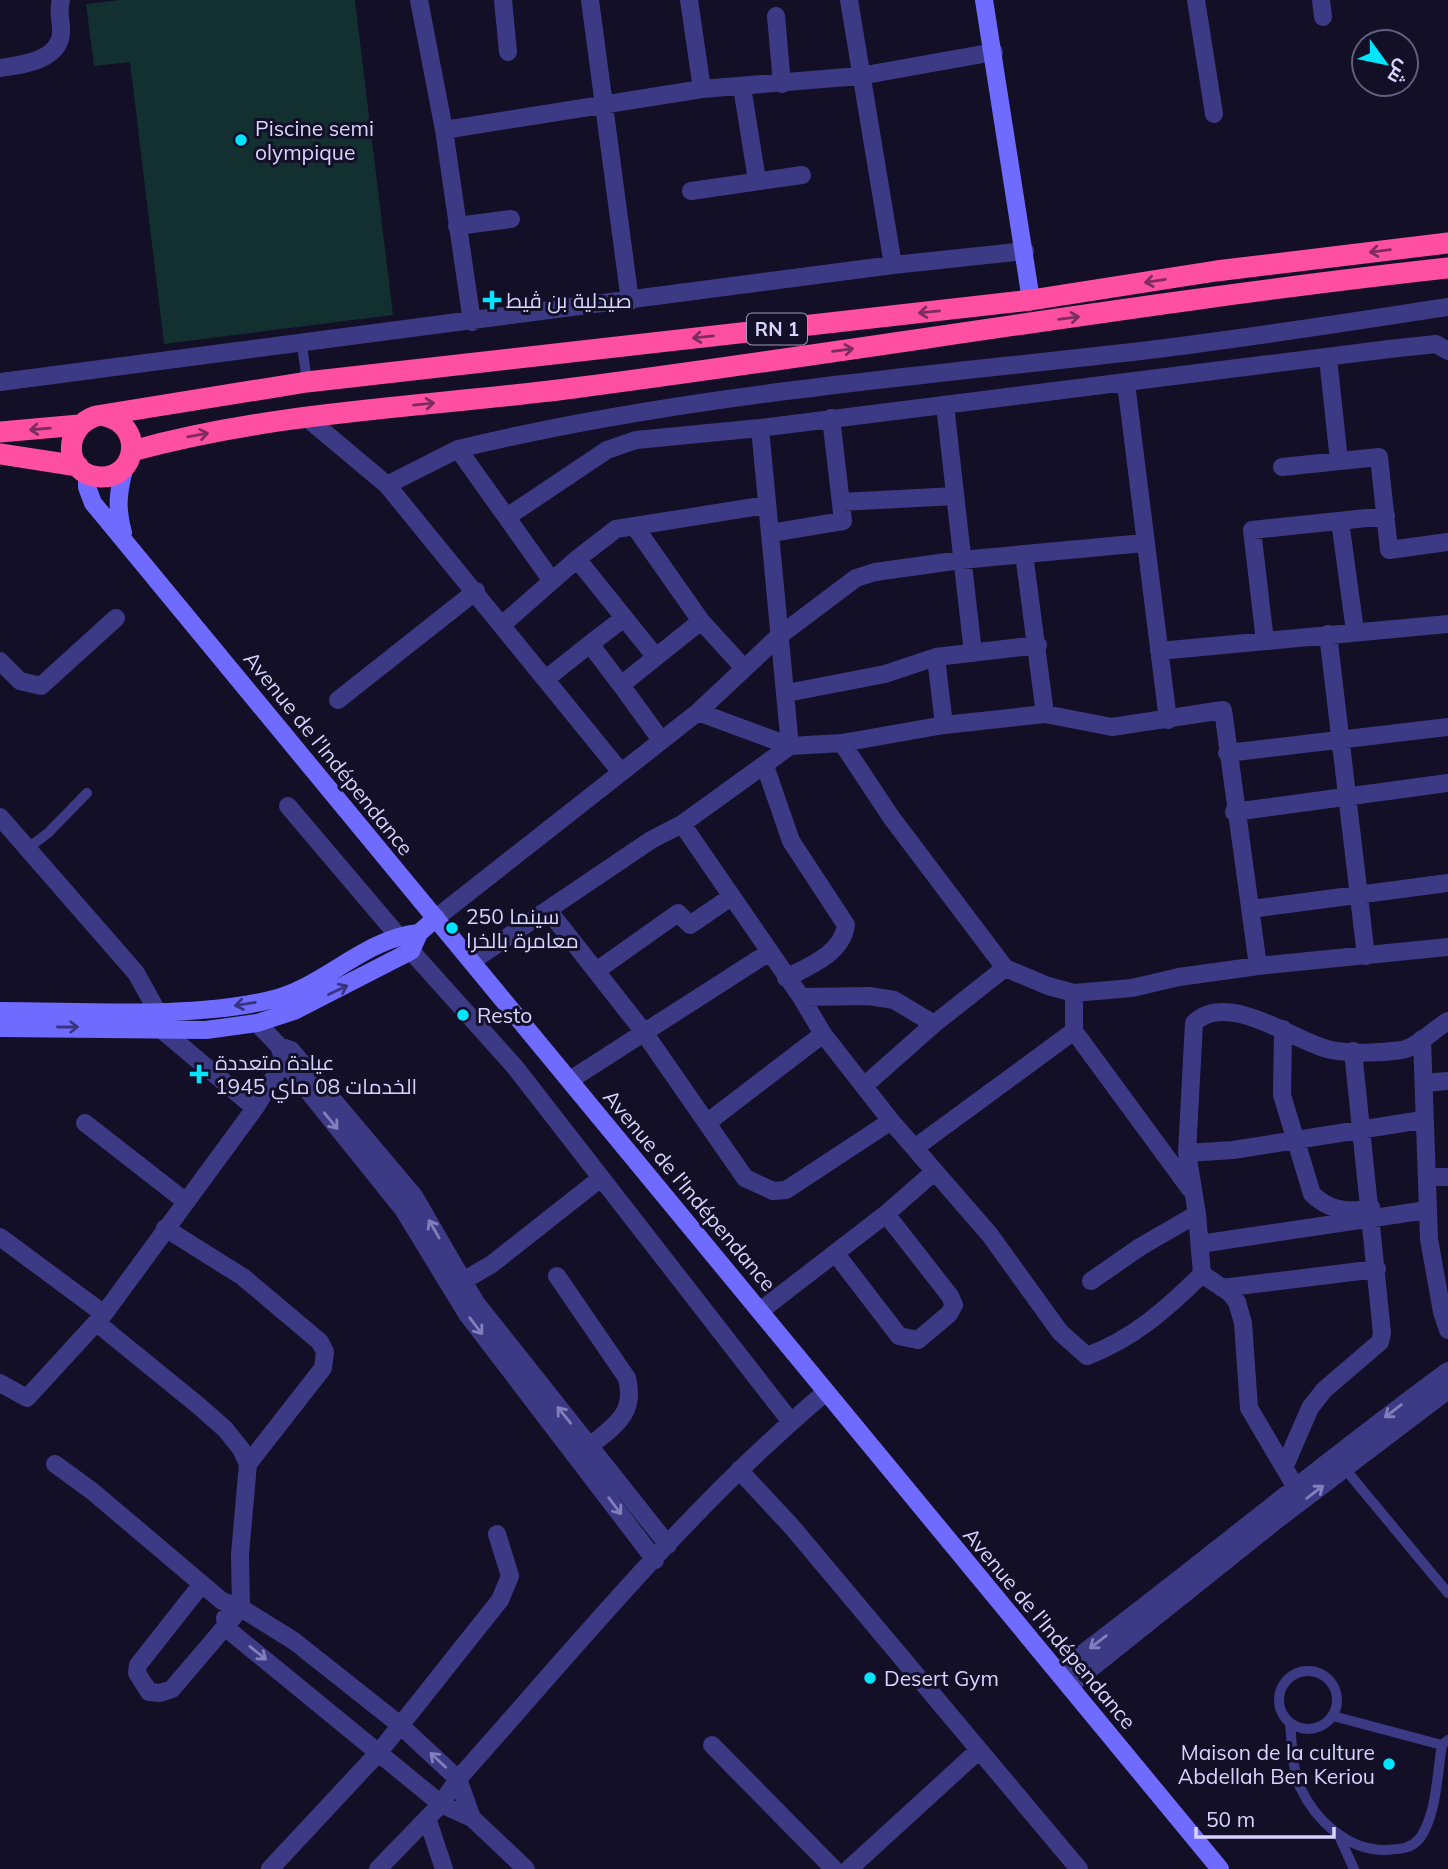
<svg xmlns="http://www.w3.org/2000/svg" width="1448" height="1869" viewBox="0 0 1448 1869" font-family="Mulish,Cairo,sans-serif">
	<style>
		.green { fill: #12302f }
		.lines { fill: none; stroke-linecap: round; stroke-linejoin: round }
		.lane { stroke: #3d3a85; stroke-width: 10 }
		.street { stroke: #3d3a85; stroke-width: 18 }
		.secondary { stroke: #6f6bff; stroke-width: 18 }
		.highway { stroke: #ff4fa3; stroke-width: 21 }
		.oneway { stroke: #7d2c5e }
		.oneway2 { stroke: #38347d }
		.oneway3 { stroke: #837fbc }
		.poi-dot { fill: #00e5ff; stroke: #130f26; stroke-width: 2.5 }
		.labels { text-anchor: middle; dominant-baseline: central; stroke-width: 6; stroke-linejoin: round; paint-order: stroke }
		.shield { fill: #130f26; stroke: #9e99be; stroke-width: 2 }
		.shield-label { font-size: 19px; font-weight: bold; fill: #d9d4ff }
		.poi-label { font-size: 21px; fill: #d9d4ff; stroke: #130f26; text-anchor: start }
		.street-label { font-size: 21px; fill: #d9d4ff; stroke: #130f26 }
	</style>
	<rect width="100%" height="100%" fill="#130f26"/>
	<path class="green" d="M120,0H355L393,315L164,344L130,62L94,66L86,4Z"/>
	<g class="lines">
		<path class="lane" d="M302,345L307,382
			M28,848L48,833L87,793
			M1345,1469L1448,1593
			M1279 1700a29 29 0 1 1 58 0a29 29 0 1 1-58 0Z
			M1333,1716L1442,1745
			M1290,1723C1292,1743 1292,1768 1300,1787C1315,1820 1348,1851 1386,1850C1400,1849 1411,1849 1420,1838C1437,1814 1437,1773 1442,1745L1448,1740
			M1339,1836L1354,1869"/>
		<path class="street" d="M419,0L444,130L472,322
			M503,0L508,52
			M590,0L630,301
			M689,0L702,89
			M849,0L893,265
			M1196,0L1214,114
			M1321,0L1323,17
			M776,16L782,84
			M0,68C21,65 58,61 61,34C62,22 57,12 61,0
			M742,87L757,180
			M444,130L702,89L860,76L994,52
			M691,191L802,175
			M457,226L511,219
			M1328,358L1339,461
			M0,382L893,265L1025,251
			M1126,383L1168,720
			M945,405L973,653
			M306,417L387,485L620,771
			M458,449C685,394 918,377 1149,350C1249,338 1349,322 1448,307
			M1282,467L1379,457L1389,550L1448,542
			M387,485L458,449L552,581
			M841,502L955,496
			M507,517L607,450L636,440L760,428L1389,349L1436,344L1448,351
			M1340,521L1355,631
			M635,527L701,621L744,668
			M771,533L843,521L831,418
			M1024,554L1045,714
			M577,559L655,656
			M503,624L577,559L616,529L767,505
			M1328,634L1366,956
			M1265,641L1252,530L1386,516
			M590,644L624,618
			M1159,651L1448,624
			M936,657L944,725
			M0,661L20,681L41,686L116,618
			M547,678L590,644L621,685L701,621
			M621,685L661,740
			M787,693L885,674L936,657L1038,645
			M338,700L476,591
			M698,712L790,746L842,743L944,725L1045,714L1112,727L1223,710L1258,966
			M842,743L891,817L1005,968L1048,986L1074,993L1132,988L1179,977L1258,966L1448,947
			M1227,753L1448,727
			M765,766L791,841L846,925C842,954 809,966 786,978
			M288,806L411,951L515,1067L791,1422
			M1234,812L1448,783
			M0,817L136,973L157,1011L162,1030L255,1108
			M682,824L801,997L823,1034L891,1121L990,1235L1060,1332L1087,1356C1133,1339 1168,1308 1202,1274
			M1251,909L1448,883
			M548,910L643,1031L745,1178L773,1191L786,1190L891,1121
			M436,918L698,712L779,636L856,578L875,572L961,560L1144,543
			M472,961L651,840L682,824L790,746L760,428
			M596,971L678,913L690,925L731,897
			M1074,993V1031L1190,1189
			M801,997L869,996L894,1000L934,1024
			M257,1023L279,1046L291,1050L414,1196L476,1303L668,1545
			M1283,1029L1282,1095L1312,1194C1329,1210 1348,1214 1371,1207
			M1422,1039L1429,1239L1442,1312L1448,1330
			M279,1046L284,1061L403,1209L467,1314L655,1560
			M570,1080L768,953
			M1424,1083L1448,1081
			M864,1086L934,1024L1005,968
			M708,1122L823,1034
			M85,1123L185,1201
			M916,1147L1074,1031
			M1187,1153L1233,1150L1422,1120
			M1429,1177H1448
			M165,1228L243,1277L320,1342L325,1352L323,1368L248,1464
			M0,1237L104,1314
			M1200,1244L1427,1210
			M836,1254L899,1336L918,1340L949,1314L954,1305L950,1296L886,1214
			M557,1276L627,1378C636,1414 615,1425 590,1446
			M463,1281L492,1264L601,1178
			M1091,1281L1140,1247L1197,1214
			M1222,1288L1377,1269
			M760,1311L886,1214L934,1172
			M97,1323L199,1406L225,1429L241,1449L248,1464L240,1554L241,1608L172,1689L160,1693L149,1692L137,1673L138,1665L201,1585
			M0,1383L27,1398L104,1314L255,1108L289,1053
			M55,1464L92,1491L222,1601L241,1608L294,1641L400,1725L458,1779L472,1818
			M1284,1468L1310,1408L1324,1390L1380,1342L1382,1333L1353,1051
			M739,1470L792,1527L1079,1869
			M1295,1486L1249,1408L1243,1323L1237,1302L1230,1293L1202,1274L1197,1214L1187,1153L1194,1023C1228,989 1296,1043 1331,1050C1352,1054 1381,1053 1402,1050C1418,1047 1434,1029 1448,1021
			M225,1618L226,1628L441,1804L472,1818L526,1869
			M1058,1672C1190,1574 1315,1468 1448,1371
			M1069,1686L1278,1519L1448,1390
			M712,1745L834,1869
			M427,1818L444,1869
			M270,1869L380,1751L500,1600L510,1576L497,1534
			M378,1869L441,1804L458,1779C576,1647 690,1506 826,1392
			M849,1869L978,1751"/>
		<path class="secondary" d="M984,0L1031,300
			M87,473V487L93,503L1220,1869
			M123,533C116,508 118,491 125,466
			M0,1011C84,1011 190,1019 270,1000C323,988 365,938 419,933
			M0,1028L206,1030L257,1023L294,1011L411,951L419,933L436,918"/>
		<path class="highway" d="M105,416C145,425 137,479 100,477C63,475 62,427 96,416L307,382L1031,300L1216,271L1448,243
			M0,432L79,425
			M132,451C276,411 427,407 574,388C866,350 1156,300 1448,268
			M0,454L78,466"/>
	</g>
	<defs><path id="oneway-shaft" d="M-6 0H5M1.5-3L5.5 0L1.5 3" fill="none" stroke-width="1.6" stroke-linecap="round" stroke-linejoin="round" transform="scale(1.75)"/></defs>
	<g class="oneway">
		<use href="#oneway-shaft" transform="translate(1380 251) rotate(173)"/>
		<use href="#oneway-shaft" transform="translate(1155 281) rotate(171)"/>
		<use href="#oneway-shaft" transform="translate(929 312) rotate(174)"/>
		<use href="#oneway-shaft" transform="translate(1069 318) rotate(-8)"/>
		<use href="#oneway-shaft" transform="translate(703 337) rotate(174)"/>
		<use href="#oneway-shaft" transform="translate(843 350) rotate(-8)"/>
		<use href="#oneway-shaft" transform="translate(424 404) rotate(-6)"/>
		<use href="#oneway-shaft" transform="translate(40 429) rotate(175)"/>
		<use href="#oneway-shaft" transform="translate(198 435) rotate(-10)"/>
	</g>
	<g class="oneway2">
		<use href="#oneway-shaft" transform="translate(338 990) rotate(-25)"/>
		<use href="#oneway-shaft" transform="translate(245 1004) rotate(171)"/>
		<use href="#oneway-shaft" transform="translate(68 1027)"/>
	</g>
	<g class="oneway3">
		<use href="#oneway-shaft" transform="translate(331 1121) rotate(51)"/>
		<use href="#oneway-shaft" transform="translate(434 1229) rotate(-120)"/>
		<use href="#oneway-shaft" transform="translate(476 1326) rotate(53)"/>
		<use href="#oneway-shaft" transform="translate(1393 1411) rotate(143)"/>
		<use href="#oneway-shaft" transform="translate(564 1415) rotate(-129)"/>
		<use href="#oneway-shaft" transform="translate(1315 1492) rotate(-37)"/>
		<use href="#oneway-shaft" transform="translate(615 1506) rotate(53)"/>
		<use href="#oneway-shaft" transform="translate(1098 1642) rotate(143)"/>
		<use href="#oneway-shaft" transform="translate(258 1653) rotate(39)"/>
		<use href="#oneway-shaft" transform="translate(438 1760) rotate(-137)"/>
	</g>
	<g class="poi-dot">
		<circle cx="241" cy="140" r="7"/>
		<path d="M488.5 289.5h7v7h7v7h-7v7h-7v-7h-7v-7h7z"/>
		<circle cx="452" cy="928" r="7"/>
		<circle cx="463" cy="1015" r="7"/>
		<path d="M195.5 1063.5h7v7h7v7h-7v7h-7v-7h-7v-7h7z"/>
		<circle cx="870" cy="1678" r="7"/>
		<circle cx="1389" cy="1764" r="7"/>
	</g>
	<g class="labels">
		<rect class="shield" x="747" y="313.5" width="60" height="31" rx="5"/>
		<g class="shield-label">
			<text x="777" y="329">RN 1</text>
		</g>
		<g class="poi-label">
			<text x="255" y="128">Piscine semi<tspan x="255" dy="24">olympique</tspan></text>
			<text x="506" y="300">صيدلية بن ڤيط</text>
			<text x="466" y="916">سينما 250<tspan x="466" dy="24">معامرة بالخرا</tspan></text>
			<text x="477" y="1015">Resto</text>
			<text x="215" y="1062">عيادة متعددة<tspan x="215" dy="24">الخدمات 08 ماي 1945</tspan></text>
			<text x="884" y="1678">Desert Gym</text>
			<text x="1375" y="1752" text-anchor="end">Maison de la culture<tspan x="1375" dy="24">Abdellah Ben Keriou</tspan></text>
		</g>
		<g class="street-label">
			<text transform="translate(329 753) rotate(51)">Avenue de l'Indépendance</text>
			<text transform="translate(690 1190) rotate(50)">Avenue de l'Indépendance</text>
			<text transform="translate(1050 1628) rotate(50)">Avenue de l'Indépendance</text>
		</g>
	</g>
	<g transform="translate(1385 63) rotate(123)"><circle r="33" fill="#130f26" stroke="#625e7d" stroke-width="2"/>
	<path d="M0-5L12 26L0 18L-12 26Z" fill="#00e5ff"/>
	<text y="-10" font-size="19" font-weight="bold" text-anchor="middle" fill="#d9d4ff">ش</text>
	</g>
	<path d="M1196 1827v10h138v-10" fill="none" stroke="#d9d4ff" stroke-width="3.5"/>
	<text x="1206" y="1827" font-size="21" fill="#d9d4ff" stroke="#130f26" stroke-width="5" paint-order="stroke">50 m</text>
</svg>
